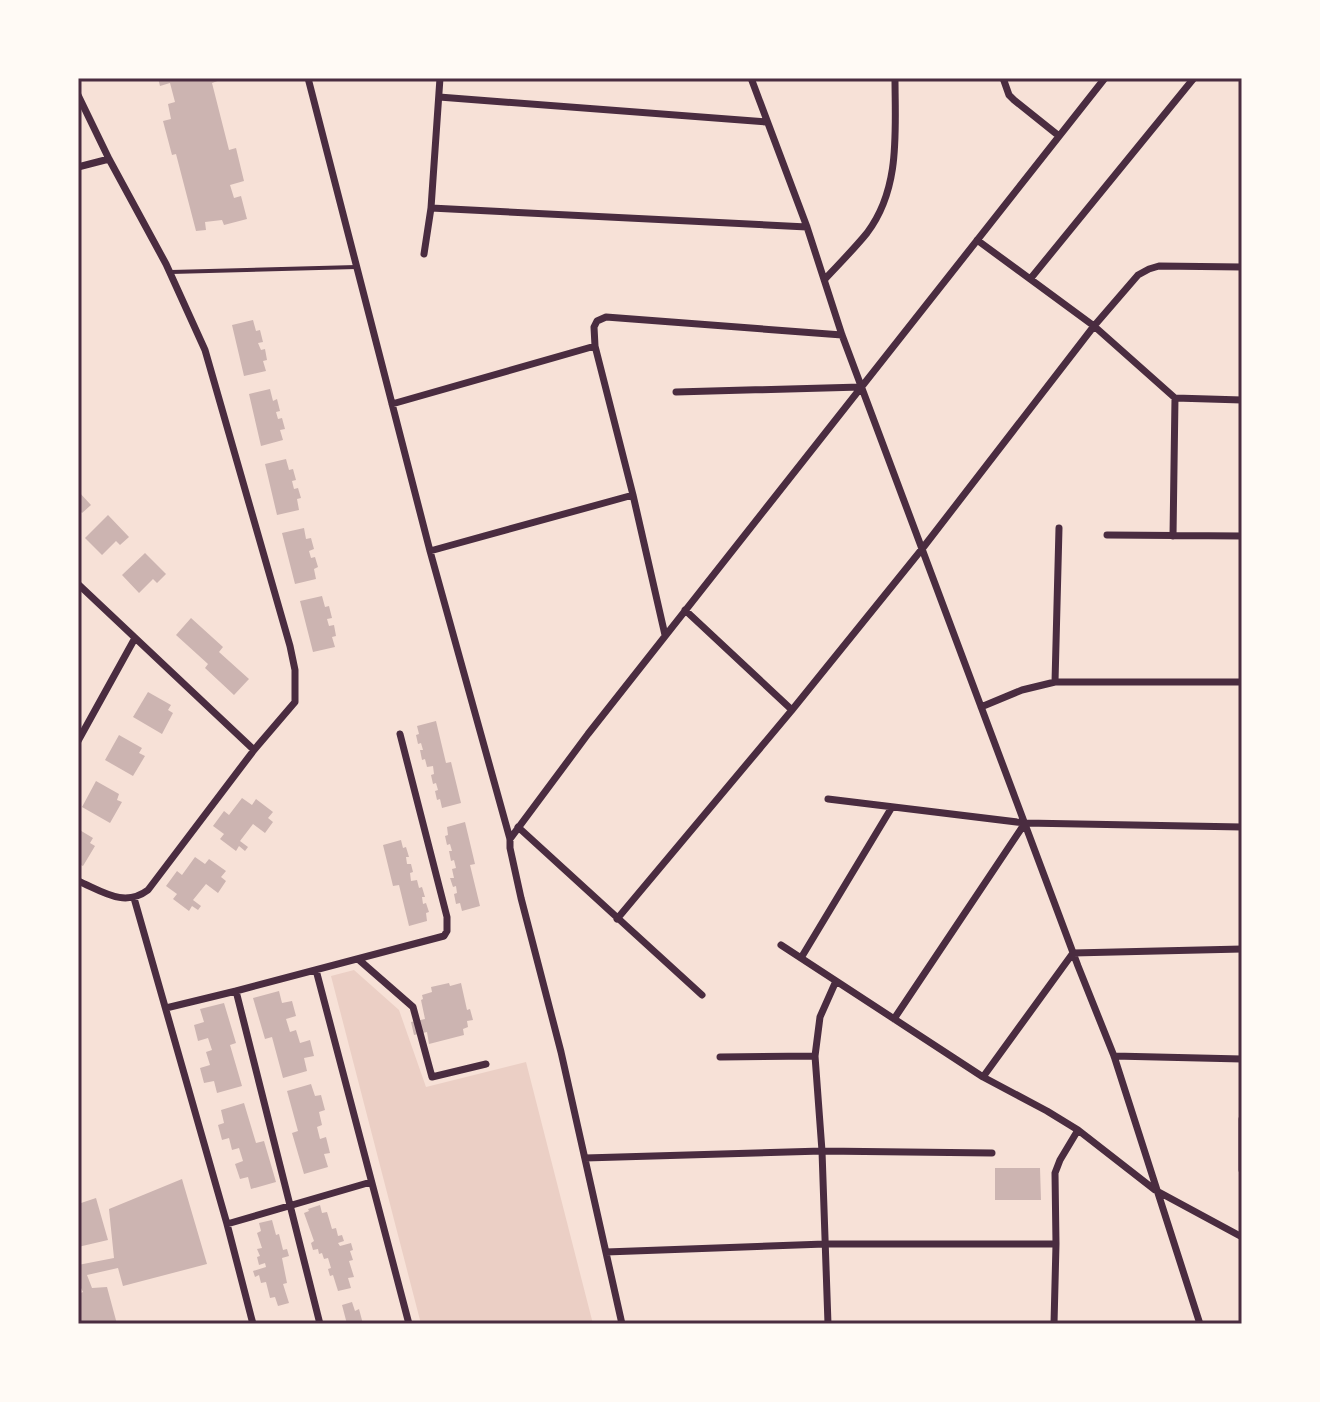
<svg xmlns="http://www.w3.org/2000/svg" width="1320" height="1402" viewBox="0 0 1320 1402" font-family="Roboto,sans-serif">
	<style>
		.green { fill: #ebcfc5 }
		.building { fill: #ccb4b1 }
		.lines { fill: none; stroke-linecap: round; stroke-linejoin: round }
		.service { stroke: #4a2c40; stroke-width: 4 }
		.minor { stroke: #4a2c40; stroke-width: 7 }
		.neatline { fill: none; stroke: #4a2c40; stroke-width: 3 }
	</style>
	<rect width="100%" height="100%" fill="#f7e1d7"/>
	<path class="green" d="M354,970L399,1010L426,1087L526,1062L593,1324H421L331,976Z"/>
	<path class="building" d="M158,78H226L212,83L229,150L236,148L244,181L230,185L234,198L241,196L247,219L224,225L222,220L205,222L206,230L196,231L176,154L172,155L163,121L171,119L168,104L175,102L170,83L160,86Z
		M253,320L256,331L260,330L263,342L258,343L261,350L265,349L267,360L263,361L266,371L244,376L232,325Z
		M270,389L273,401L277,399L280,411L276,412L278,419L282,418L285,429L280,430L283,440L261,446L249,394Z
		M286,459L289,470L293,469L296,480L292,481L294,489L298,488L301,498L297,499L299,510L277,515L265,464Z
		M78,491L91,505L82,513L78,509Z
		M108,515L129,537L120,545L116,541L102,555L85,538Z
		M304,528L306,539L311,538L314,549L309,551L311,558L315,557L318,567L314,569L316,579L295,584L282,533Z
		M145,553L166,574L157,583L153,579L139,593L122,575Z
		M322,596L325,607L329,606L332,618L327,619L329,626L334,625L336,636L332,637L335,647L313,652L300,601Z
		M191,618L223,647L219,652L249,679L234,695L205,668L208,664L176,635Z
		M148,692L171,705L168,710L173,713L162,734L133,717Z
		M436,721L446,763L451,762L461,803L442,808L440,799L437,800L435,791L438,790L436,783L433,784L431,775L434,774L433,766L427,767L425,759L422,760L420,750H423L421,743L418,744L416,735L419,734L417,726Z
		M119,735L142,748L139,753L145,756L133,776L105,760Z
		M96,781L119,794L117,800L122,802L110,823L82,807Z
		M242,798L252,805L256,799L273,812L268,818L273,822L265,833L253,824L240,841L248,847L245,851L239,846L236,851L220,839L224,834L213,826L224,811L229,815Z
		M465,822L475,864L470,865L480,906L462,911L460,903L456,904L454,894L457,893L456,886L453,887L450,878H454L452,869L456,868L454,860L451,861L449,851H452L450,844L447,845L445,836L448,835L447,827Z
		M78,829L93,838L90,843L95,846L83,866L78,864Z
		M401,840L403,848L406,847L409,857H406L407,864H411L413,872L410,873L411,881L417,880L419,888L422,887L425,897H422L423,904L426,903L429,912L426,913L427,921L409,926L399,885L393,886L383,845Z
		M195,857L205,864L209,859L226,871L221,877L226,881L218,893L206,884L193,900L201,906L198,910L192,906L189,911L173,899L177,894L166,886L177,871L182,875Z
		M449,983L450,986L461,983L467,1010L470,1009L473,1020L467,1021L468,1027L463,1029L464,1035L429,1044L427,1032L414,1035L411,1022L425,1019L421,1000L423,999L422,995L432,992L431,987Z
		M279,991L282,1003L292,1001L296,1016L286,1019L290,1032L296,1030L300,1043L310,1040L314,1056L304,1058L307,1071L283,1078L272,1037L265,1039L253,998Z
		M224,1003L236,1043L230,1045L242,1086L217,1093L214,1081L204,1083L200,1068L210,1065L206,1052L212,1050L208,1038L198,1041L194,1025L204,1022L200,1009Z
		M311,1084L315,1096L321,1095L325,1110L319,1112L322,1125L317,1127L320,1139L326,1137L330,1153L324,1154L328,1167L304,1174L292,1133L298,1131L287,1091Z
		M244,1103L256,1143L264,1141L276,1182L251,1189L248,1177L240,1179L235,1164L243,1161L239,1148L232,1150L229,1138L222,1140L218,1125L224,1123L221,1110Z
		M995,1168H1040L1041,1200H995Z
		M182,1179L207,1264L123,1286L118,1268L87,1275L92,1288L107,1287L117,1324H78V1294L83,1292L78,1282V1265L114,1258L109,1209Z
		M96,1198L108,1240L78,1247V1204Z
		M320,1205L322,1213L327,1212L332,1229L336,1228L338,1236L342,1235L344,1241L338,1243L340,1246L351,1243L353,1250L350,1251L353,1260L349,1261L354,1277L348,1278L351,1288L338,1291L333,1275L330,1276L328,1269L331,1268L328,1258L324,1259L322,1253L319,1254L318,1249L313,1250L311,1243L314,1241L304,1213L309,1211L308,1209Z
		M272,1220L276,1235L279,1234L283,1250L287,1249L289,1256L282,1258L287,1283L283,1284L289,1303L278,1306L275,1297L270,1298L266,1282L261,1283L259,1275L255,1277L253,1271L266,1267L265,1263L259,1265L257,1257L260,1256L257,1249L262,1248L257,1233L261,1231L259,1223Z
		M352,1302L355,1311L359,1309L363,1324H347L342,1305Z"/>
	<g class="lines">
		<path class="service" d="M171,272L356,267"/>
		<path class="minor" d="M308,78L430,551L510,839V848L521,898L561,1052L622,1324
			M751,78L807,227L842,335L1078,966L1114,1056L1200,1324
			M1003,78L1009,95L1014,100L1059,136
			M78,95L109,159L166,264L205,350L290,646L295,670V702L254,750L148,890C124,908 102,891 78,881
			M439,97L766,122
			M78,167L109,159
			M431,208L807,227
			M977,240L1094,326L1175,398L1242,400
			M424,254L431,208L440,78
			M1031,278L1194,78
			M825,279C839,264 854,249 867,233C901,188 895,131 895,78
			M676,392L861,387
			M392,404L595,346
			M633,495L595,346L594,327L597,321L606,317L842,335
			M1107,535L1242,536
			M1173,536L1175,398
			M430,551L633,495L665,635
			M78,584L254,750
			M685,610L792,710
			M1055,682L1059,528
			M981,707L1022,690L1055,682H1242
			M78,741L135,638
			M828,799L1025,823L1242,827
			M518,827L702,995
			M510,839L588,734L1105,78
			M134,898L227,1224L253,1324
			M617,919L792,710L922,549L1094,326L1138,275L1149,269L1159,266L1242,267
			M781,945L983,1077L1047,1111L1078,1130L1155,1190L1242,1237
			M801,958L892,807
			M358,959L413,1007L432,1077L486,1064
			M316,970L409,1324
			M236,991L320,1324
			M166,1008L236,991L444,936L447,931V917L400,734
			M894,1019L1025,823
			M1114,1056L1242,1059
			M720,1057L815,1056
			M983,1077L1073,953L1242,949
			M1242,1119V1170
			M585,1158L822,1151L992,1153
			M227,1224L371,1182
			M606,1252L825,1244H1056
			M828,1324L822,1151L815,1056L820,1017L836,981
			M1054,1324L1056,1244L1055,1173L1060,1160L1078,1130"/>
	</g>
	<rect width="1320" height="1402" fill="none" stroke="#fffaf5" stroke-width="160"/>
	<rect x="80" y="80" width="1160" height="1242" class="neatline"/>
</svg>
